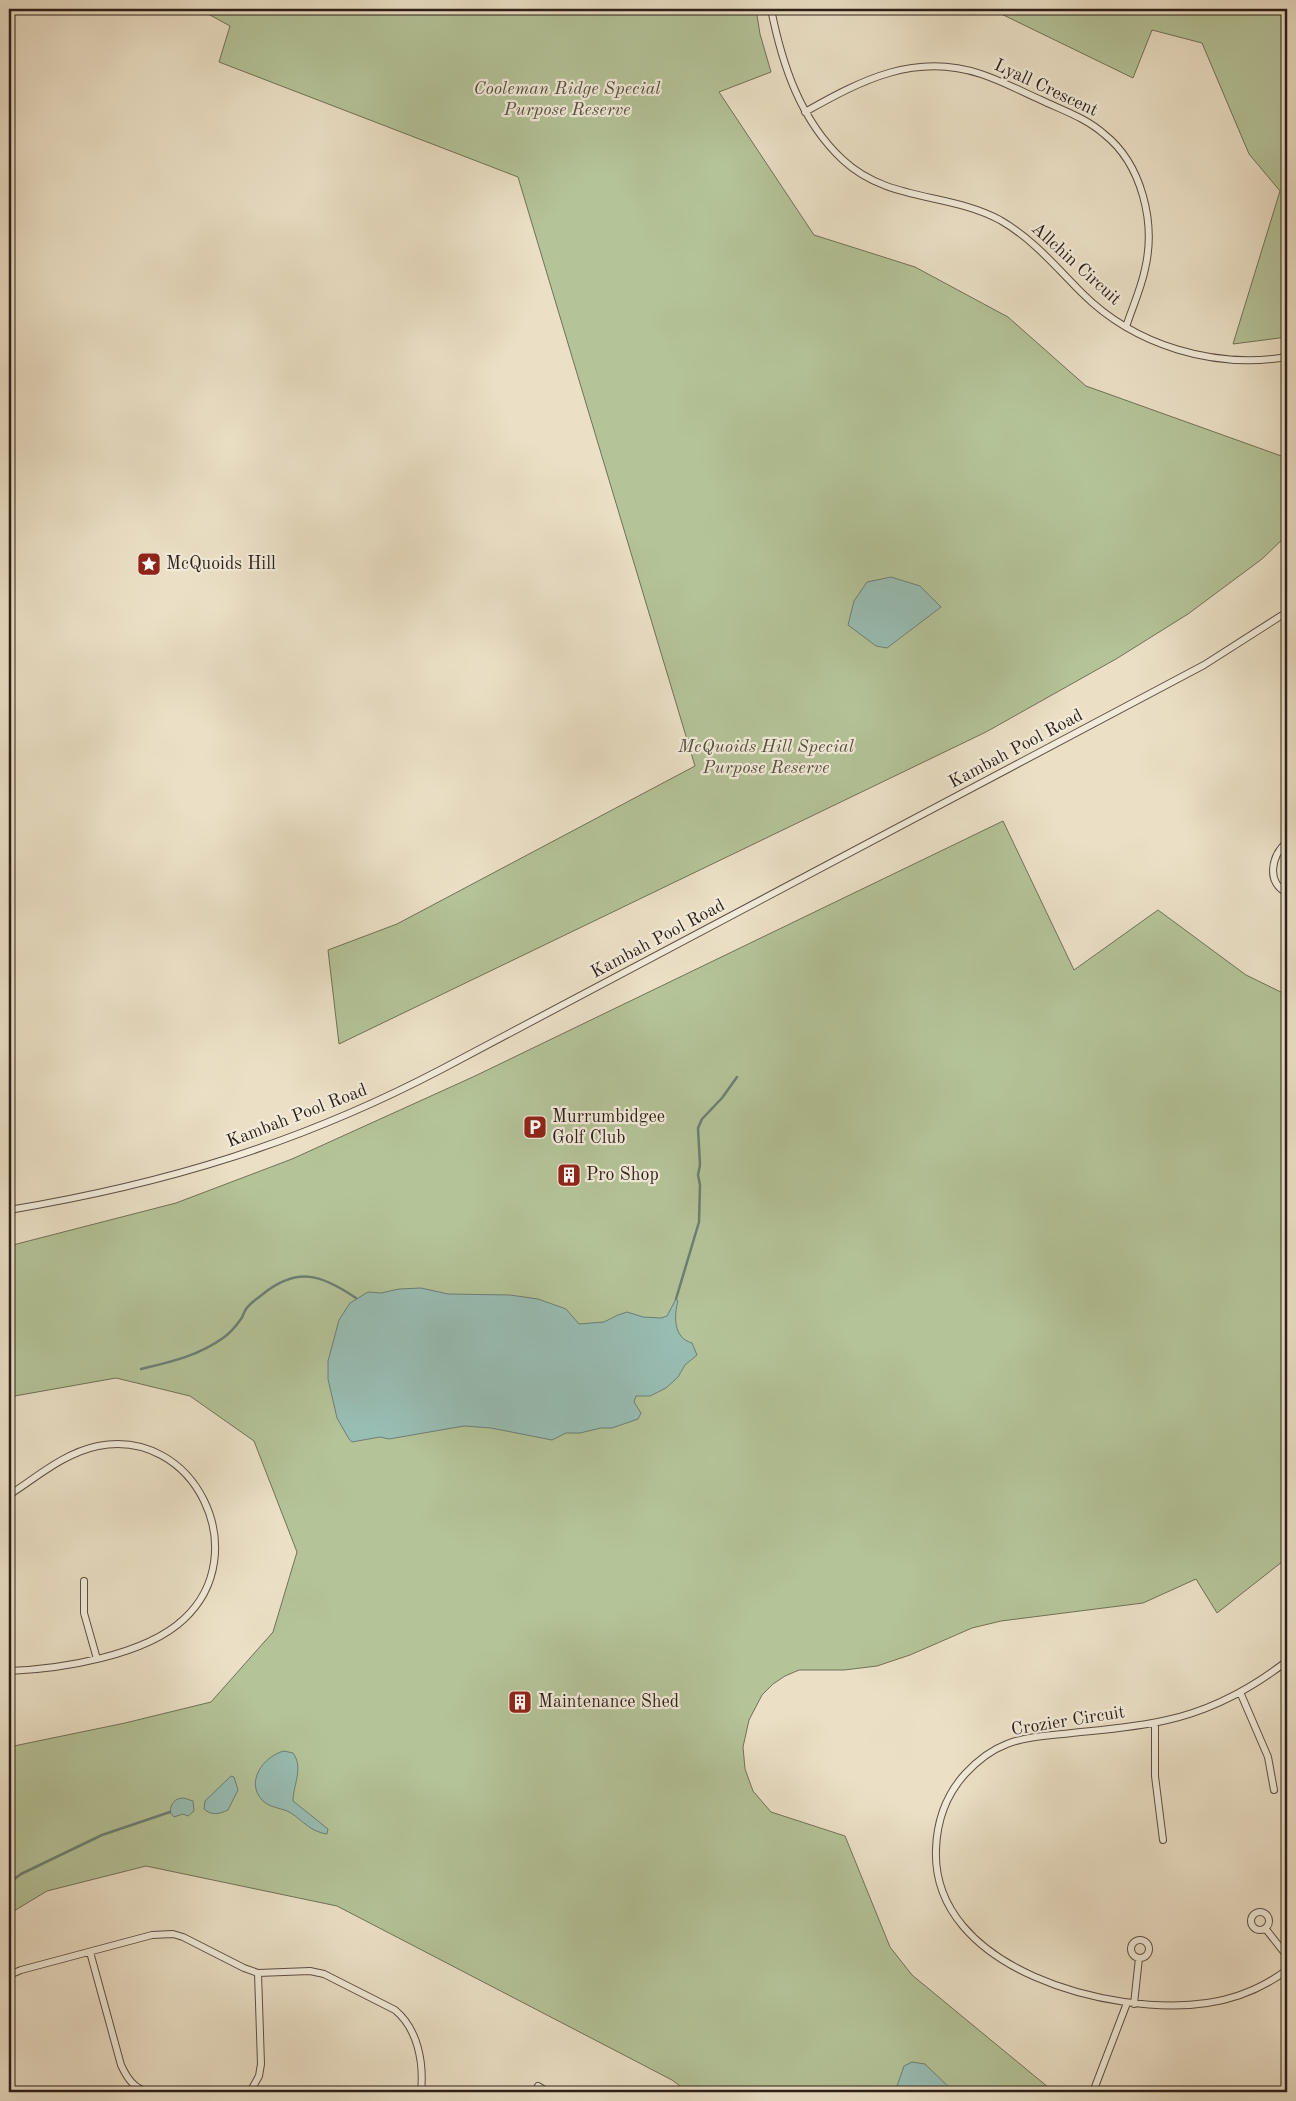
<svg xmlns="http://www.w3.org/2000/svg" width="1296" height="2101" viewBox="0 0 1296 2101" font-family="'Old Standard TT',serif">
	<style>
		.green { fill: #b4c398; stroke: #707158 }
		.water { fill: #98bdb3; stroke: #6d7e75 }
		.lines { fill: none; stroke-linecap: round; stroke-linejoin: round }
		.stream { stroke: #6d7e75; stroke-width: 2.5 }
		.minor-casing { stroke: #5c4f44; stroke-width: 8 }
		.minor { stroke: #f2ebda; stroke-width: 6 }
		.labels { text-anchor: middle; dominant-baseline: central; stroke-width: 4.5; stroke-linejoin: round; paint-order: stroke }
		.street-label { font-size: 18px; fill: #2c1f19; stroke: #f2ebda }
		.park-label { font-size: 18px; font-style: italic; fill: #55503f; stroke: #f2ebda }
		.poi-label { font-size: 18px; fill: #2c1f19; stroke: #f2ebda; text-anchor: start }
	</style>
	<rect width="100%" height="100%" fill="#ebe0c6"/>
	<filter id="stains"><feTurbulence type="fractalNoise" baseFrequency=".004" numOctaves="4"/><feColorMatrix values="0 0 0 0 .2 0 0 0 0 .09 0 0 0 0 .02 0 0 0 .5 -.17"/></filter>
	<radialGradient id="worn" r=".72"><stop offset=".6" stop-color="#630" stop-opacity="0"/><stop offset="1" stop-color="#630" stop-opacity=".3"/></radialGradient>
	<path class="green" d="M199,9H756L760,34L771,72L719,92L814,235L915,267L1008,317L1086,386L1287,458V535L1262,559L1188,614L1116,659L986,732L339,1044L328,950L397,924L695,766L518,177L219,62L230,26Z
		M991,9H1287V337L1233,344L1280,191L1249,154L1202,43L1152,30L1133,78Z
		M1003,821L1074,970L1158,910L1246,975L1287,995V1174L1285,1183L1287,1184V1558L1217,1613L1196,1579L1143,1603L1001,1621L972,1628L910,1655L877,1666L844,1670H799L785,1676L773,1684L762,1695L749,1720L743,1747L745,1769L753,1791L771,1812L845,1836L890,1947L912,1975L1054,2092H688L672,2080L337,1906L146,1866L47,1891L9,1914V1747L125,1723L211,1702L273,1632L297,1552L254,1441L190,1396L116,1378L9,1397V1246L176,1203L292,1159L475,1076Z"/>
	<path class="water" d="M891,577L920,586L941,607L887,648L876,646L848,625L854,601L867,582Z
		M421,1288L448,1294L510,1295L538,1299L566,1309L579,1324L604,1322L618,1315L627,1312L643,1317L661,1318L667,1316L676,1299L678,1301C674,1315 673,1338 692,1343L697,1355L685,1365L678,1377L666,1388L650,1396H636L634,1402L641,1413L638,1419L612,1428H601L580,1433H566L552,1440L491,1428L464,1426L389,1439L380,1437L352,1442L349,1439L337,1418L328,1379V1361L339,1320L350,1303L368,1292L381,1293L399,1289Z
		M284,1751L293,1753C304,1768 293,1785 293,1801L328,1829L327,1834C311,1832 303,1821 291,1813C283,1808 270,1808 263,1801C244,1782 264,1756 284,1751Z
		M231,1776L234,1777L238,1790L228,1810C219,1814 212,1816 204,1809L205,1801Z
		M184,1798L193,1801L194,1811L188,1816L183,1814L174,1817L170,1812C171,1803 175,1798 184,1798Z
		M912,2062L925,2064L954,2092H895L904,2066Z"/>
	<g class="lines">
		<path class="stream" d="M676,1299L699,1222L700,1185L698,1175L700,1165L698,1128L702,1119L722,1098L737,1077
			M141,1369C170,1362 198,1356 223,1338C229,1334 236,1326 241,1319C243,1316 244,1312 246,1309C250,1303 258,1298 263,1294C298,1266 322,1275 356,1298
			M9,1883L21,1874L102,1835L170,1812"/>
		<g class="minor-casing">
			<path id="minor" d="M771,9C782,64 800,120 843,160C888,202 948,192 1000,220C1033,239 1055,266 1082,293C1135,346 1214,369 1287,357
				M805,112C862,80 915,52 981,74C1002,81 1021,91 1041,100C1062,110 1086,118 1104,134C1142,164 1156,223 1145,269C1141,289 1132,308 1126,327
				M1287,842C1271,856 1266,882 1287,893
				M9,1210C165,1184 301,1143 442,1069L1204,665L1287,612
				M9,1495C37,1477 64,1453 98,1446C195,1427 255,1553 184,1619C145,1656 60,1669 9,1671
				M84,1581V1613L97,1659
				M1287,1661C1251,1689 1212,1710 1167,1720C1133,1728 1098,1730 1063,1734C1044,1736 1025,1737 1007,1744C991,1750 977,1761 965,1774C946,1795 937,1821 936,1849C931,1970 1113,2017 1207,2003C1235,1999 1264,1987 1287,1970
				M1240,1692L1268,1757L1274,1790
				M1155,1723V1776L1163,1840
				M1251 1921a9 9 0 1 1 18 0a9 9 0 1 1-18 0Z
				M1265,1928L1287,1956
				M1131 1949a9 9 0 1 1 18 0a9 9 0 1 1-18 0Z
				M90,1952L121,2065C127,2078 134,2089 149,2092
				M9,1975L21,1970L152,1935L173,1934L183,1937L244,1968L258,1973L310,1971L324,1974L395,2010C418,2029 424,2063 421,2092
				M1134,2004L1139,1958
				M538,2086L548,2092
				M250,2092L259,2076L261,2064L258,1973
				M1093,2092L1127,2003"/>
		</g>
		<use href="#minor" class="minor"/>
	</g>
	<defs>
		<g id="sight-square" transform="scale(1.25)"><rect x="-9" y="-9" width="18" height="18" rx="4" fill="#8f2418" stroke="#f2ebda"/><path d="M0-6L1.8-2.2L6-1.7L2.9 1.2L3.7 5.4L0 3.3L-3.7 5.4L-2.9 1.2L-6-1.7L-1.8-2.2Z" fill="#fff"/></g>
		<g id="parking-square" transform="scale(1.25)"><rect x="-9" y="-9" width="18" height="18" rx="4" fill="#8f2418" stroke="#f2ebda"/><path d="M-3.5-5.5H1a3.5 3.5 0 0 1 0 7H-1V5.5H-3.5ZM-1-3.4V-.6H.8a1.4 1.4 0 0 0 0-2.8Z" fill="#fff"/></g>
		<g id="building-square" transform="scale(1.25)"><rect x="-9" y="-9" width="18" height="18" rx="4" fill="#8f2418" stroke="#f2ebda"/><path d="M-4-6H4V6H1V3H-1V6H-4ZM-2.5-4.3h1.7v1.8h-1.7ZM.8-4.3h1.7v1.8H.8ZM-2.5-1h1.7V.8h-1.7ZM.8-1h1.7V.8H.8Z" fill="#fff"/></g>
	</defs>
	<g fill-rule="evenodd">
		<use href="#sight-square" x="149" y="564"/>
		<use href="#parking-square" x="535" y="1127"/>
		<use href="#building-square" x="569" y="1175"/>
		<use href="#building-square" x="520" y="1702"/>
	</g>
	<g class="labels">
		<g class="street-label">
			<text transform="translate(1046 88) rotate(25)">Lyall Crescent</text>
			<text transform="translate(1076 264) rotate(42)">Allchin Circuit</text>
			<text transform="translate(1016 749) rotate(-28)">Kambah Pool Road</text>
			<text transform="translate(658 939) rotate(-28)">Kambah Pool Road</text>
			<text transform="translate(297 1116) rotate(-21)">Kambah Pool Road</text>
			<text transform="translate(1068 1721) rotate(-9)">Crozier Circuit</text>
		</g>
		<g class="park-label">
			<text x="567" y="89">Cooleman Ridge Special<tspan x="567" dy="21">Purpose Reserve</tspan></text>
			<text x="766" y="747">McQuoids Hill Special<tspan x="766" dy="21">Purpose Reserve</tspan></text>
		</g>
		<g class="poi-label">
			<text x="166" y="564">McQuoids Hill</text>
			<text x="552" y="1117">Murrumbidgee<tspan x="552" dy="21">Golf Club</tspan></text>
			<text x="586" y="1175">Pro Shop</text>
			<text x="538" y="1702">Maintenance Shed</text>
		</g>
	</g>
	<rect width="1296" height="2101" fill="none" stroke="#ebe0c6" stroke-width="30"/>
	<rect x="10" y="10" width="1276" height="2081" fill="none" stroke="#2c1f19" stroke-width="2.5"/>
	<rect x="15" y="15" width="1266" height="2071" fill="none" stroke="#2c1f19"/>
	<rect width="100%" height="100%" filter="url(#stains)"/>
	<rect width="100%" height="100%" fill="url(#worn)"/>
</svg>
